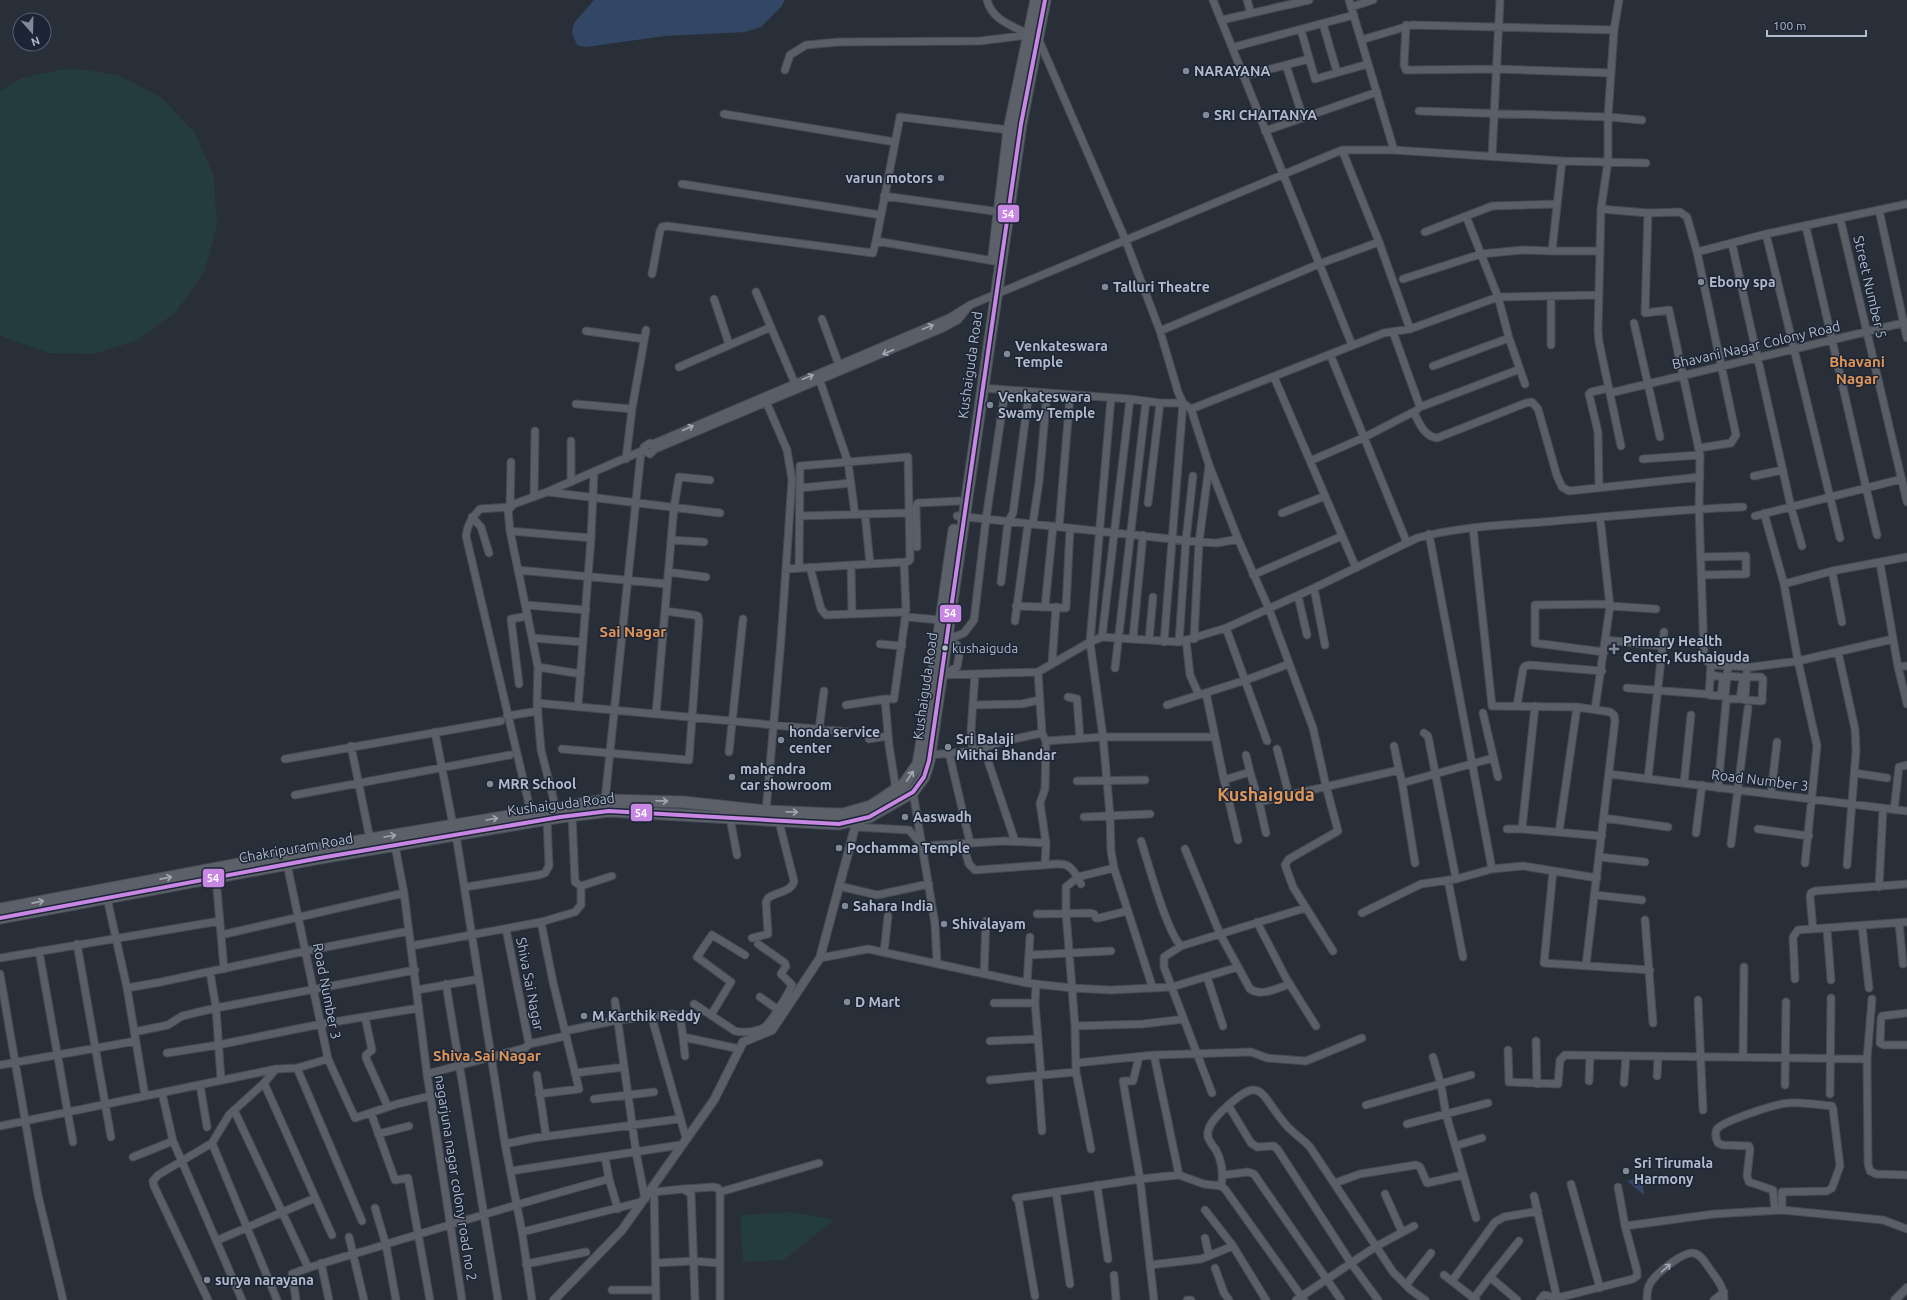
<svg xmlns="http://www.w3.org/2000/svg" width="1907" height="1300" viewBox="0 0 1907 1300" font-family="Ubuntu,sans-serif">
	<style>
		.green { fill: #243b40 }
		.water { fill: #324665 }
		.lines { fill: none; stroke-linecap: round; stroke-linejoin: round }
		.minor-casing { stroke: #454a52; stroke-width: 9 }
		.tertiary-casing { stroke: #454a52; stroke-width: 10 }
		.primary-casing { stroke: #464c56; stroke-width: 13 }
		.minor { stroke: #595e67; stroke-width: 7 }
		.tertiary { stroke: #595e67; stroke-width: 8 }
		.primary { stroke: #5c6069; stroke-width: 11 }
		.bus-1-casing { stroke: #1b2535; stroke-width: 7 }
		.bus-1 { stroke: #c787e3; stroke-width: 4 }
		.oneway { stroke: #a0a8b7 }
		.oneway2 { stroke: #a1a9b7 }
		.poi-dot { fill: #828a98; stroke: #1b2535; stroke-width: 1.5 }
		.bus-dot { fill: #b2bbcb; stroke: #1b2535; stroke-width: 1.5 }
		.labels { text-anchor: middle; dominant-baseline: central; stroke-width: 3; stroke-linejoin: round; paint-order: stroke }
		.bus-label { font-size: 13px; fill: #b2bbcb; stroke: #1b2535; text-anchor: start }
		.poi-label { font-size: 14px; font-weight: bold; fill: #b2bbcb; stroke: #1b2535; text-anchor: start }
		.street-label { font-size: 14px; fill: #b2bbcb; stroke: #1b2535 }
		.neighbourhood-label { font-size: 15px; font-weight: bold; fill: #e09558; stroke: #1b2535 }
		.district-label { font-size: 18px; font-weight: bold; fill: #e09558; stroke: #1b2535 }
		.line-badge { stroke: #1b2535; stroke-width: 1.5 }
		.badge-label { font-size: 11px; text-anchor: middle; font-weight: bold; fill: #fff }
	</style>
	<rect width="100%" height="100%" fill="#282f39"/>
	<path class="green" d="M70,68L118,75L161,97L195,133L214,177L217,226L204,273L176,312L136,341L93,354L48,353L6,338L0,334V91L22,78Z
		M793,1212L834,1220L784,1260L743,1262L740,1215Z"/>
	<path class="water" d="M594,0H785L781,7L761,27L745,32L665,36L586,47L577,45L572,33L574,23Z
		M1642,1177L1644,1195L1627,1181Z"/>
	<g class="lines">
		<g class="minor-casing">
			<path id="minor" d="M987,0C992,20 1011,25 1028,34
				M1213,0L1352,345
				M1247,0L1251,13
				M1349,0L1394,150
				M1619,0L1614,30L1608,117V161L1601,209L1598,330L1599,342L1621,446
				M1351,7L1373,0
				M1222,20L1309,0
				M1323,24L1337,72
				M1406,25L1404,65L1406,70L1497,69L1611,73
				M1301,30L1315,79L1368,64
				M1038,38L1125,239L1160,331L1178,392L1183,403L1191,409L1384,333L1410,329L1498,297L1599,295
				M1361,40L1412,25L1614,30
				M1234,47L1354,15
				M1286,65L1303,118
				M785,70L790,55L806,45L839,42L980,41L1028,35
				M1243,76L1309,59
				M1419,111L1608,117L1642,120
				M724,114L895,142
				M1265,131L1377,92
				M1342,150L1379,242L1410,329
				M1492,156L1500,0
				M1562,161L1552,251H1600
				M682,184L881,215
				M884,196L1000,212
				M1601,209L1648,213L1680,212L1687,217L1697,252L1766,234L1907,204
				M1879,210L1907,338
				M1648,213L1645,313L1669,310L1700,455L1699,508L1704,656L1708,662L1713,665L1752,667L1798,661L1893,639
				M1466,216L1498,297L1509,338L1525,384
				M1840,218L1907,502
				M1806,227L1877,535
				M1425,232L1492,206L1557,204
				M1766,234L1840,538
				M1732,244L1791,507L1802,546
				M1697,252L1736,435L1731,443L1699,448
				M994,261L876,241L900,117L1009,130
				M652,274L660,231L662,227L667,226L873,253L876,241
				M1403,279L1481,254L1522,250L1552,251
				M756,292L796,386
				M714,299L729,344
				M970,305L1342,150H1394L1562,161L1646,163
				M822,319L840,368
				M1634,323L1660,437
				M586,331L644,339
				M1160,331L1319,264L1379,242
				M1393,332L1420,407L1520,369
				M1551,345V296
				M1330,354L1407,543
				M1433,366L1509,338
				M679,367L771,327
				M1274,377L1356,568
				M820,381L848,462L855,514
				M982,388L1130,399L1160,403H1183L1164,642
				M1610,393L1907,322
				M1111,398L1090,642L1103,737H1214
				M765,399L787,450L792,480L781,640L766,811
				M576,404L632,409
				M1191,409L1209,465L1238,539L1269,609L1313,728L1326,786L1338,831L1289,859L1285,865L1293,887L1333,951
				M1414,413C1420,424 1424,436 1437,438L1526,403L1532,402L1538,409L1557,476L1562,487L1569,491L1700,477
				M571,441V482
				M653,444L949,318L970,305L958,320L943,328L655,449L650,454L644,450V447L650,443L653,444L655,449
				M626,459L632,409L646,330
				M1643,459L1700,455
				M1310,461L1365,437L1417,410
				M511,462L510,507L480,509C472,517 467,525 466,536L531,813
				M1754,476L1783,470
				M800,488L851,483
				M1599,488L1598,432L1589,394L1591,392L1609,388
				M548,492L720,513
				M534,497L535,431
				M1148,503L1160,403
				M1282,513L1325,496
				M1764,513L1784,584
				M865,514L870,564
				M800,516L904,513
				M957,516L1199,542L1217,543L1238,539
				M1755,516L1902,479
				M472,517L481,527L489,553
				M1059,527L1070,396
				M1473,528L1492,706L1577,707L1610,712L1614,715L1615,721L1586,965
				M510,531L591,538
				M1429,534L1492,869
				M671,540L704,542
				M917,547L916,506L918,503L959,501
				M1701,557L1746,556V574L1701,575
				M1880,563L1898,667L1907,704
				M851,565L852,614
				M810,567L821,609L826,615L905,612L906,610L904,562
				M786,569L904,562L909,561L910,559L908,457L800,466L799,568
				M518,570L667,584
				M1832,571L1842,622
				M668,572L706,577
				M1253,575L1342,536
				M1001,582L1008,522L1013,513L1029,392
				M1314,588L1325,645
				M1298,596L1307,635
				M526,605L586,610
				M1016,606L1066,608L1070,528
				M1610,606L1656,609
				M1045,607L1053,526
				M1015,621L1028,524L1033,522L1039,482L1047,393
				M1226,628L1267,741
				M1102,637L1130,399
				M532,638L582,642
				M1133,638L1143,535
				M1194,639L1199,542L1209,466
				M946,640L964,633L974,620L986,519L1005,391
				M1149,640L1153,597
				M1186,640L1190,675L1199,695
				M1606,640L1662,646
				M1179,642L1186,540L1193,476
				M880,644L902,646
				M1604,652L1535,643V605L1610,604
				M1838,652L1855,729L1856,751L1847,865
				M1052,663L1056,607
				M538,667L581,674
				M1898,667L1907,666
				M1115,668L1146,401
				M1038,672L1090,642L1102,637L1179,642L1226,628L1314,588L1417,538C1461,526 1509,525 1555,521C1618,516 1680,509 1743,507
				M946,673L957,667L959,656L957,645L946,640
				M941,675L1038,672L1042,733L1046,741L1103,737L1110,815L1111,851L1114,868L1152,986
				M1710,675L1723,677L1721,696L1709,695L1711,664
				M1727,676L1740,677L1743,679L1740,699H1727L1725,696L1728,666
				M1747,677H1761L1763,679L1762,701L1745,700V698L1747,667
				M519,684L511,619L528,616
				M1627,688L1705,694
				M1206,693L1224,780L1250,772L1259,802L1399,770L1402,782H1406L1493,758
				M1068,697L1077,699L1080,739
				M537,703L849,732
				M846,705L885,699
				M973,705L1021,704L1040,700
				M1167,705L1246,680L1289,664
				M578,706L591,538L594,472
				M1517,706L1523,669L1525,666L1530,665L1602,671
				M1595,709L1610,606L1600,517
				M1483,713L1498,777
				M656,714L674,507L679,477L710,480
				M507,716L538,711
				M819,730L824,691
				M435,732L453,825
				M1424,733L1428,736L1456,879
				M869,739L888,736
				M1046,741L1045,789L1040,803L1046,843L1045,865C1066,862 1071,863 1081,884
				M351,746L370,839
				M1394,746L1399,770
				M562,749L689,760L699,621L698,616L694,615L665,611
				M984,749L1015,841
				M1277,749L1289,795
				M973,751L971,731L975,674
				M729,752L743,619
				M949,753L970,843
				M930,755L974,751L1001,742L1042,733
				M1246,755L1250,772
				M285,759L501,721
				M1855,773L1887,778
				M1609,774L1907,811
				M1648,779L1664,632
				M1224,780L1238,840
				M1077,781L1145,780
				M1402,782L1415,863
				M1684,783L1691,715
				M1718,788L1726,703
				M896,790L889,745L885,699H894L905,619L907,617L941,620
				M913,792L935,924L937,963
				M1771,794L1777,742
				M295,795L510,755
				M605,800L641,452
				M1259,802L1266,833
				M556,809L541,750L537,703L538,667L510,531L508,510L514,504L547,492L644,450
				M1894,810L1899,767L1907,765
				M572,815L575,882L581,886
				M1084,817L1150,814
				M730,818L737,855
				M1604,818L1668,827
				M855,827L909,830L923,846L1004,841L1046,843
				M1507,829H1522L1535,706
				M1522,829L1602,836
				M1758,829L1809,836
				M1559,832L1577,707
				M1696,833L1702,785
				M456,835L505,1144L522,1232L532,1300
				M1141,841C1149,865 1166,930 1181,946
				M963,844L969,864L975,870L1045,865
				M1731,844L1748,708
				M395,846L404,893L427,1074L462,1300
				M1185,849L1220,934L1250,989C1262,997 1277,988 1290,984
				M1599,857L1645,862
				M1805,863L1817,746L1798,661L1784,584L1832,571L1907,557
				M287,864L328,1059L355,1118L397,1104L430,1096
				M1553,871L1544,963L1650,970
				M216,878L224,969
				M1448,880L1463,957
				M839,886L877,895L929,884
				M466,887L539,875L545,873L549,866L547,819
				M1879,887L1883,809
				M1595,895L1642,900
				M107,898L127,988L145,1096
				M1362,913L1421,884L1456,879L1492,869L1523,866L1597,878
				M1037,914L1090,913L1094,914L1096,918H1099L1127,911
				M1645,920L1653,1023
				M1257,922L1287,980L1316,1026
				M1899,923L1903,964
				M1862,926L1869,988
				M506,929L529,1044
				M1813,929L1810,896L1811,893L1815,891L1907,884
				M1827,929L1831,980
				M221,935L404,893
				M752,938L768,934L766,902L768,898C776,892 792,892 794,881L779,822
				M77,944L111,1137
				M411,946L541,922L575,912L581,905V886L612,876
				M39,951L73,1142
				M884,952L888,916
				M1030,955L1111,951
				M0,958L220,921
				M820,958L868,949L1027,983L1072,988L1111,990L1172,987L1238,967
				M210,972L216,1008L221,1080
				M984,973L986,921
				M0,974L38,1195L63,1300
				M1207,977L1223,1026
				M1795,979L1793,937L1798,930L1907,922
				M1027,983L1030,937
				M446,984L498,1300
				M1036,984L1035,1003L1041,1075
				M127,988L161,982L306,951L409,931
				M417,990L479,979
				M760,997L777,1009
				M1872,999L1867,1059L1868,1164L1870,1171L1876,1174L1907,1175
				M1698,1000L1703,1110
				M615,1001L636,1152L645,1199
				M994,1003H1035
				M694,1004L735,1031C743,1033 757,1032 765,1027C771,1022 789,993 792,985L781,974L786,966L785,963L758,944
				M1907,1013L1882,1016L1881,1019L1880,1043L1884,1045H1907
				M651,1015L686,1138
				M711,1015L731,982L697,957L712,935L745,955
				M365,1017L372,1050L366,1055V1058L388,1107
				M1075,1026L1143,1024L1184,1019
				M565,1031L618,1020L673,1014L680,1016L683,1037
				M134,1032L168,1025L182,1016L216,1008L415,970
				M990,1041L1037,1039
				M1536,1041L1537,1084
				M1508,1050L1509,1082L1558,1084L1560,1060L1565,1055L1867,1059
				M167,1053L218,1045L321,1024L419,1008
				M685,1056L683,1037L740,1049
				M1139,1057L1133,1081H1123L1140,1179L1154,1300
				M1433,1057L1441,1085L1446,1114L1476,1218
				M1743,1057L1744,967
				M1076,1063L1154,1055L1251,1052L1267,1058L1306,1061L1362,1038
				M0,1065L136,1041
				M297,1068L362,1221
				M575,1073L624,1067
				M427,1074L525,1048L529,1044L566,1036
				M537,1075L546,1136
				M1038,1076L1042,1131
				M1657,1076L1658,1057
				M990,1080L1076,1072
				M1589,1081L1590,1056
				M264,1083L332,1235
				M1624,1083L1626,1056
				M200,1085L207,1127
				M1785,1085L1786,1002
				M162,1093L173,1141L242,1300
				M1212,1093L1164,967V957L1181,946L1305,908
				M539,1094L579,1089L553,982L541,922
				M1830,1094L1831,998
				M594,1099L654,1092
				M1228,1105L1251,1143L1257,1147L1274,1146L1278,1150L1351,1263L1378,1300
				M1366,1105L1471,1075
				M234,1110L308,1267
				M371,1113L395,1180L408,1178L430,1300
				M1407,1124L1488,1103
				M0,1126L276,1069L297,1068L328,1059
				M378,1134L409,1126
				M212,1143L277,1300
				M505,1144L534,1138L679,1119
				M1455,1146L1482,1138
				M1091,1149L1076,1072L1075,1026L1066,913V887L1078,877L1114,868
				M133,1157L173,1141
				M605,1157L609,1179L618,1209
				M511,1171L680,1145
				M1179,1175L1204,1184L1221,1186L1225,1189L1304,1300
				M1224,1175L1248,1172L1254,1174L1341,1300
				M1335,1183L1360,1174L1416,1165L1420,1167L1427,1183L1463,1175
				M1571,1184L1600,1288
				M1097,1185L1108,1259
				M1221,1186C1224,1173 1222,1162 1216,1150C1213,1146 1209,1141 1208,1137C1206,1127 1216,1117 1222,1111C1264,1071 1259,1095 1287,1126C1294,1134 1303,1139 1310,1147L1393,1272L1411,1290L1425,1300
				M654,1189L656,1300
				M683,1189L714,1187L718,1188L720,1192V1300
				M654,1192L683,1189L691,1194L695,1300
				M720,1192L819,1163
				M1056,1192L1070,1284
				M1385,1194L1402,1232
				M1534,1196L1557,1298
				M1016,1198L1140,1179L1179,1175L1154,1055
				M1018,1198L1035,1296
				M375,1208L386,1245L396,1300
				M1205,1210L1233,1246L1266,1300
				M1775,1210L1773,1190L1749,1182L1747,1176L1750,1149L1749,1146L1723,1145L1718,1143C1716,1139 1714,1134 1717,1129C1723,1121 1778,1103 1789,1103C1802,1102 1818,1105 1832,1106L1833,1109L1840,1166L1832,1188L1827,1191L1782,1192V1210
				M1625,1226L1714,1214L1782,1210L1883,1220L1907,1229
				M522,1232L641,1202
				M349,1237L364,1300
				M1205,1238L1209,1256
				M218,1240L315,1198
				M321,1263L329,1300
				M656,1263L693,1261L719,1263
				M526,1264L586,1252
				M1150,1265L1201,1259L1233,1246
				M1215,1268L1224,1293L1229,1300
				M1114,1275L1116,1300
				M1444,1275L1476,1300
				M1452,1281L1495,1222L1504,1217L1538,1211
				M1406,1285L1431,1253
				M612,1290H656
				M1474,1298L1490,1277
				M208,1300L154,1186L153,1181L158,1175L212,1143L229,1115L264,1083L276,1069
				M296,1300L292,1274C324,1261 357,1254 390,1243C463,1221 536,1198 609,1179
				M1187,1300H1191
				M1296,1300L1375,1247L1414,1226
				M1517,1300L1490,1277L1519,1241
				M1540,1300L1544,1295L1557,1298L1633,1279L1637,1276V1271L1625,1226L1618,1187
				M1647,1300C1647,1294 1647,1287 1651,1282C1657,1273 1682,1252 1693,1253C1702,1254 1707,1266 1712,1272C1719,1282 1724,1288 1724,1300
				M1714,1300L1724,1292"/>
		</g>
		<g class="tertiary-casing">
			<path id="tertiary" d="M554,1300L622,1230L714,1100L743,1042L772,1030L820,958L858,816
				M1895,1300L1907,1288"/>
		</g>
		<g class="primary-casing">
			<path id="primary" d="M994,256L1009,130L1036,0
				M0,909L370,839L605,800L683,802L766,811L834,814H843L871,806L904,784L918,764L933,676L954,530
				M0,918L320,858L560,817L609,811L839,824L869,817L913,792L924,777L929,761L1021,124L1045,0"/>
		</g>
		<use href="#minor" class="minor"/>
		<use href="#tertiary" class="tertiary"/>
		<use href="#primary" class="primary"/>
		<g class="bus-1-casing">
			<path id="bus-1" d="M0,918L320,858L560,817L609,811L839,824L869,817L913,792L924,777L929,761L1021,124L1045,0"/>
		</g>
		<use href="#bus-1" class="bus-1"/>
	</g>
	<defs><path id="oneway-shaft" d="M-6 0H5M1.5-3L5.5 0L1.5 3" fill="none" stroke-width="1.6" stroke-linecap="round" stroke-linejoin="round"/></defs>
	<g class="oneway">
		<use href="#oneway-shaft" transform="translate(928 327) rotate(-22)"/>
		<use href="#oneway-shaft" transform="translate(888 352) rotate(157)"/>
		<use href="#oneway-shaft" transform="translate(808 377) rotate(-22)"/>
		<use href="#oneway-shaft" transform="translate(688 428) rotate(-24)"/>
		<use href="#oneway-shaft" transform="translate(1666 1268) rotate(-42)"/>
	</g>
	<g class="oneway2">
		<use href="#oneway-shaft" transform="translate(910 776) rotate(-57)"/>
		<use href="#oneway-shaft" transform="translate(662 801) rotate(2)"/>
		<use href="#oneway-shaft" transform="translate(792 812) rotate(2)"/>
		<use href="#oneway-shaft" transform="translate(492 819) rotate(-9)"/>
		<use href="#oneway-shaft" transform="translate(390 836) rotate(-9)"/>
		<use href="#oneway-shaft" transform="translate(166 878) rotate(-11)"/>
		<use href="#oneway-shaft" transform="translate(38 902) rotate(-11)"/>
	</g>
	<g class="poi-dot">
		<circle cx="1186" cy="71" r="4"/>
		<circle cx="1206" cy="115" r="4"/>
		<circle cx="941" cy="178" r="4"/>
		<circle cx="1701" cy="282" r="4"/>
		<circle cx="1105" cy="287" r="4"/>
		<circle cx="1007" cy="354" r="4"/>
		<circle cx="990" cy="405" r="4"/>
		<path d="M1612 643h4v4h4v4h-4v4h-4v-4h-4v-4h4z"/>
		<circle cx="781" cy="740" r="4"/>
		<circle cx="948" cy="747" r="4"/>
		<circle cx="732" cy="777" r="4"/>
		<circle cx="490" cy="784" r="4"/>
		<circle cx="905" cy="817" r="4"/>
		<circle cx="839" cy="848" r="4"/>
		<circle cx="845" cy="906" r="4"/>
		<circle cx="944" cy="924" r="4"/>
		<circle cx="847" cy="1002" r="4"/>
		<circle cx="584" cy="1016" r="4"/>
		<circle cx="1626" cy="1171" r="4"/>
		<circle cx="207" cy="1280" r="4"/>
	</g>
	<circle class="bus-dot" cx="945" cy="648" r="3.5"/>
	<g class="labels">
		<g class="bus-label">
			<text x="952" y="648">kushaiguda</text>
		</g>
		<g class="poi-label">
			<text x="1194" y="71">NARAYANA</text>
			<text x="1214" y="115">SRI CHAITANYA</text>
			<text x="933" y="178" text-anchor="end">varun motors</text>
			<text x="1709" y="282">Ebony spa</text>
			<text x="1113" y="287">Talluri Theatre</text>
			<text x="1015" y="346">Venkateswara<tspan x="1015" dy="16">Temple</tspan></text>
			<text x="998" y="397">Venkateswara<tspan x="998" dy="16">Swamy Temple</tspan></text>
			<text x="1623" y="641">Primary Health<tspan x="1623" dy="16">Center, Kushaiguda</tspan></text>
			<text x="789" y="732">honda service<tspan x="789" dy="16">center</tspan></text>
			<text x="956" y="739">Sri Balaji<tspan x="956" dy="16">Mithai Bhandar</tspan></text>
			<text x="740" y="769">mahendra<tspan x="740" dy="16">car showroom</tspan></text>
			<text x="498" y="784">MRR School</text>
			<text x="913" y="817">Aaswadh</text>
			<text x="847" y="848">Pochamma Temple</text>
			<text x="853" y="906">Sahara India</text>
			<text x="952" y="924">Shivalayam</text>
			<text x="855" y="1002">D Mart</text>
			<text x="592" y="1016">M Karthik Reddy</text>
			<text x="1634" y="1163">Sri Tirumala<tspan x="1634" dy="16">Harmony</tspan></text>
			<text x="215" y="1280">surya narayana</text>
		</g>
		<g class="street-label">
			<text transform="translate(1870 287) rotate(77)">Street Number 5</text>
			<text transform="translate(1756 345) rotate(-13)">Bhavani Nagar Colony Road</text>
			<text transform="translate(970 365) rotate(-82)">Kushaiguda Road</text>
			<text transform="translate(925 686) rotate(-82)">Kushaiguda Road</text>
			<text transform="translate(1760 780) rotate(7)">Road Number 3</text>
			<text transform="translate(561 804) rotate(-7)">Kushaiguda Road</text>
			<text transform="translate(296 848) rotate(-10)">Chakripuram Road</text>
			<text transform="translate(530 984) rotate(79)">Shiva Sai Nagar</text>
			<text transform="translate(327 991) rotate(79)">Road Number 3</text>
			<text transform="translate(456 1178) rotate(81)">nagarjuna nagar colony road no 2</text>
		</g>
		<g class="neighbourhood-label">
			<text x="1857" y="361">Bhavani<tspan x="1857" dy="17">Nagar</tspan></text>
			<text x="633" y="631">Sai Nagar</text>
			<text x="487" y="1055">Shiva Sai Nagar</text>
		</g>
		<g class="district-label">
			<text x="1266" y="794">Kushaiguda</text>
		</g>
	</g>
	<g class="line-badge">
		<rect x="997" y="204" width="23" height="19" rx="4" fill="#c787e3"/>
		<rect x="939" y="604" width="23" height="19" rx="4" fill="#c787e3"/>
		<rect x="630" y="803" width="23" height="19" rx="4" fill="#c787e3"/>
		<rect x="202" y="868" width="23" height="20" rx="4" fill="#c787e3"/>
	</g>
	<g class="badge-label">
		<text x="1008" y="218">54</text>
		<text x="950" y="617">54</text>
		<text x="641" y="817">54</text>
		<text x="213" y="882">54</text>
	</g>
	<g transform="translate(32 32) rotate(160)"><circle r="19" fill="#1b2535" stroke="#576171"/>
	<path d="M0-3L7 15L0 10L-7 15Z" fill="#828a98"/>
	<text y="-6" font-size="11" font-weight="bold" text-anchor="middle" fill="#b2bbcb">N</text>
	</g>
	<path d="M1767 30v6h99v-6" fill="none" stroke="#b2bbcb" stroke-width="2"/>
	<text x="1773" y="30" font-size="12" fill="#b2bbcb" stroke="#1b2535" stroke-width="3" paint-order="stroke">100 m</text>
</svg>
